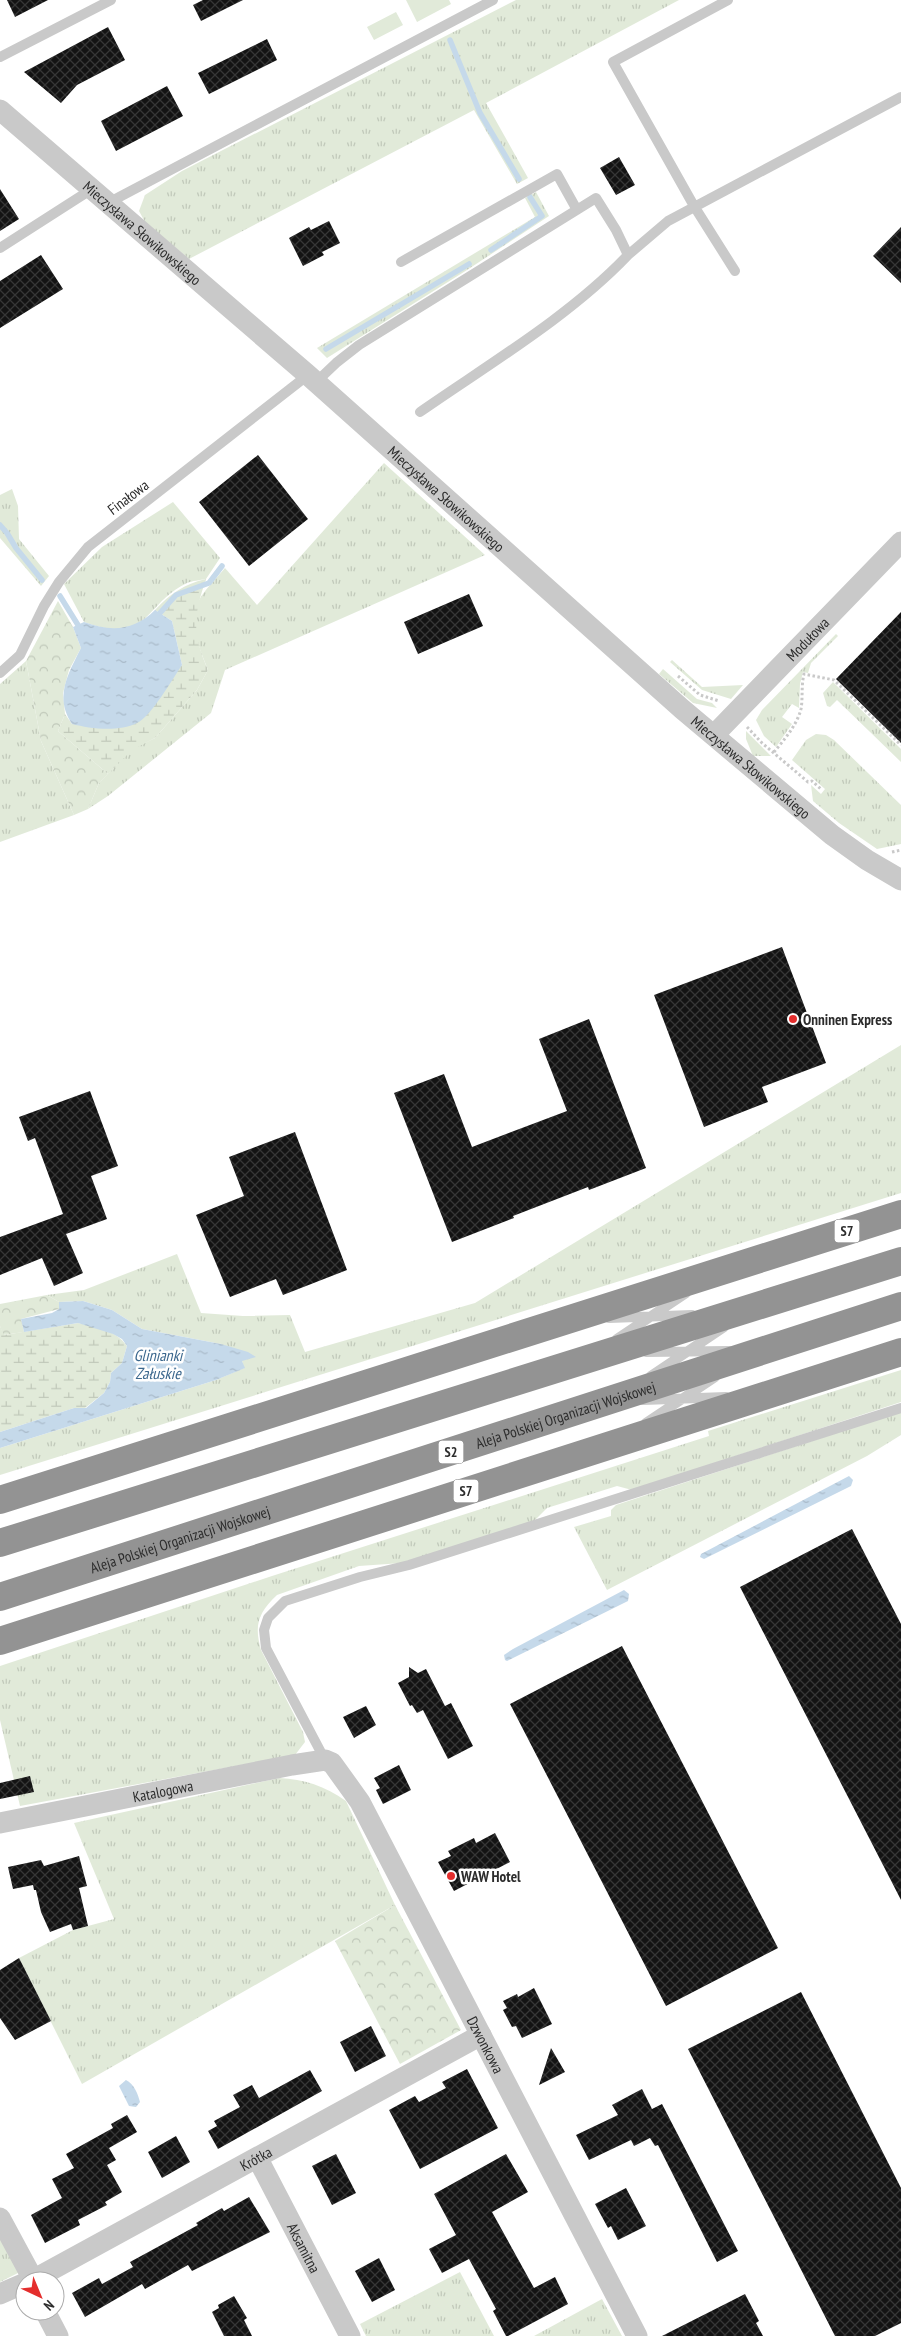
<svg xmlns="http://www.w3.org/2000/svg" width="901" height="2336" viewBox="0 0 901 2336" font-family="'PT Sans Narrow',sans-serif">
	<style>
		.grass { fill: url(#grass-tufts) }
		.forest { fill: url(#forest-crowns) }
		.wetland { fill: url(#wetland-marsh) }
		.park { fill: #e1ead9 }
		.water { fill: url(#water-ripples) }
		.lines { fill: none; stroke-linecap: round; stroke-linejoin: round }
		.stream { stroke: #c5d9ea; stroke-width: 5.5 }
		.building { fill: url(#building-cross-hatch) }
		.path { stroke: #c9c9c9; stroke-width: 3; stroke-dasharray: 2.5 2.5; stroke-linecap: butt }
		.lane { stroke: #c9c9c9; stroke-width: 10 }
		.street { stroke: #c9c9c9; stroke-width: 21 }
		.highway { stroke: #939393; stroke-width: 28 }
		.poi-dot { fill: #e42e2d; stroke: #fff; stroke-width: 2 }
		.labels { text-anchor: middle; dominant-baseline: central; stroke-width: 5; stroke-linejoin: round; paint-order: stroke }
		.shield { fill: #fff; stroke: #6b6b6b; stroke-width: 1 }
		.shield-label { font-size: 14px; font-weight: bold; fill: #2c2c2c }
		.street-label { font-size: 15px; fill: #2c2c2c; stroke: #fff }
		.poi-label { font-size: 15px; font-weight: bold; fill: #2c2c2c; stroke: #fff; text-anchor: start }
		.water-label { font-size: 16px; font-style: italic; fill: #3b678d; stroke: #fff }
	</style>
	<defs>
		<pattern id="grass-tufts" width="24" height="20" patternUnits="userSpaceOnUse" patternTransform="scale(1.25)"><rect width="24" height="20" fill="#e1ead9"/><path d="M3 7l-1-3M5 7V3M7 7l1-3M15 17l-1-3M17 17v-4M19 17l1-3" fill="none" stroke="#c1c9ba"/></pattern>
		<pattern id="forest-crowns" width="20" height="18" patternUnits="userSpaceOnUse" patternTransform="scale(1.25)"><rect width="20" height="18" fill="#e1ead9"/><path d="M2 6a3 3 0 1 1 6 0M12 15a3 3 0 1 1 6 0" fill="none" stroke="#c1c9ba"/></pattern>
		<pattern id="wetland-marsh" width="20" height="14" patternUnits="userSpaceOnUse" patternTransform="scale(1.25)"><rect width="20" height="14" fill="#e1ead9"/><path d="M1 5h8M5 5V1M11 12h8M15 12V8" fill="none" stroke="#c1c9ba"/></pattern>
		<pattern id="water-ripples" width="26" height="14" patternUnits="userSpaceOnUse" patternTransform="scale(1.25)"><rect width="26" height="14" fill="#c5d9ea"/><path d="M2 4q2-2 4 0t4 0M15 11q2-2 4 0t4 0" fill="none" stroke="#a9bac9"/></pattern>
		<pattern id="building-cross-hatch" width="8" height="8" patternUnits="userSpaceOnUse" patternTransform="scale(1.25)"><rect width="8" height="8" fill="#131313"/><path d="M0 0l8 8M0 8l8-8" fill="none" stroke="#363636"/></pattern>
	</defs>
	<rect width="100%" height="100%" fill="#fff"/>
	<path class="grass" d="M516,0H679L486,103L528,178L517,184L474,110L189,259L145,222L139,211L145,195L182,171Z
		M536,192L549,216L467,270L327,358L317,348L535,217L525,198Z
		M384,463L485,555L225,670L211,713L108,796L88,809L99,783L132,749L155,738L197,690L208,670C200,650 188,623 198,602C204,590 217,578 225,568L257,605Z
		M12,489L18,506L19,539L49,576L41,586L0,538V495Z
		M173,502L220,558L206,579C200,580 192,581 187,583C143,604 150,646 84,622L64,584L102,547Z
		M836,634L838,636L811,663L808,673L803,672L800,684L799,708L792,704L782,717L792,724L776,747L764,736L756,720L762,710Z
		M672,660L702,687L743,685L731,699L702,690L670,662Z
		M26,661L41,741L74,815L0,842V684Z
		M663,669L697,699L712,703L717,708L693,703L659,674Z
		M833,682L901,749V762L837,700L830,707L827,706L823,693Z
		M746,731L771,756H753L746,739Z
		M816,734L826,735L834,740L901,805V844L877,849L839,823L813,801L811,785L821,794L825,789L792,760L806,740Z
		M901,1045V1193L0,1475V1448L216,1380L244,1368L242,1361L221,1344L142,1329L112,1310L83,1301L59,1302L47,1295L84,1290L177,1254L201,1313L243,1316L290,1315L305,1352L475,1303Z
		M901,1370V1402L632,1490L617,1486L547,1508L533,1522L402,1563L359,1566L277,1595C258,1613 254,1625 261,1650L303,1732L305,1742L295,1755L20,1806L0,1720V1666L272,1576L709,1436L708,1431Z
		M901,1412V1435L867,1456L607,1590L574,1527L611,1516V1510L616,1505Z
		M279,1778C304,1779 325,1786 346,1801L395,1905L82,2084L19,1958L73,1930L114,1919L74,1823Z
		M0,2238L20,2272L0,2282Z
		M460,2272L494,2336H366L360,2324Z
		M602,2299L622,2336H534Z"/>
	<path class="forest" d="M58,601L73,627L81,648L69,670L63,693L65,714L58,731L108,774L99,783L88,809L74,815L41,741L26,661Z
		M47,1295L59,1302V1309L21,1319L24,1332L3,1335L0,1326V1304Z
		M395,1905L461,2030L400,2064L335,1941Z"/>
	<path class="wetland" d="M206,579C193,618 192,632 208,670L197,690L155,738L132,750L108,774L58,731L65,714L72,724L182,665L172,621L155,610C170,594 184,584 206,579Z
		M78,1323C96,1327 116,1330 127,1346L122,1363L111,1373L110,1382L104,1393L85,1408H74L0,1432V1326L4,1335Z"/>
	<path class="park" d="M406,0H449L451,4L417,22Z
		M396,12L403,25L374,40L367,27Z"/>
	<path class="water" d="M155,610L172,621L182,665C173,678 151,717 137,723C119,732 91,729 72,724C54,697 68,674 81,648L73,627L84,622C111,632 134,631 155,610Z
		M83,1301L112,1310L142,1329L221,1344L248,1352L256,1357L242,1361L245,1368L216,1380L0,1448V1432L74,1408H86L104,1393L110,1382L111,1373L122,1363L127,1346L122,1339L113,1334L78,1323L24,1332L21,1319L52,1313L59,1309V1302Z
		M849,1476L853,1480L851,1486L704,1559L700,1557L701,1554Z
		M624,1590L629,1594L628,1601L507,1661L505,1660L504,1655L513,1649Z
		M126,2080C134,2084 138,2094 140,2102L136,2107L129,2106L119,2086Z"/>
	<g class="lines">
		<path class="stream" d="M450,40L480,113L519,179
			M491,250L542,216L530,197
			M326,349L469,264
			M0,525L7,533L16,548L42,580
			M60,596L78,625
			M160,613L176,595L209,583L222,566"/>
	</g>
	<path class="building" d="M7,0H48L15,17Z
		M203,0H243L201,21L193,5Z
		M108,27L125,60L77,85L61,103L24,72Z
		M267,39L277,60L209,94L198,73Z
		M167,86L183,116L116,151L101,121Z
		M619,157L635,185L616,195L600,168Z
		M0,189L19,219L0,231Z
		M329,221L340,243L322,252L324,255L303,266L289,238L309,227L311,230Z
		M901,227V283L873,256Z
		M41,255L63,289L0,328V281Z
		M258,455L308,519L249,566L199,502Z
		M469,594L483,626L418,654L404,622Z
		M901,612V743L836,679Z
		M782,947L826,1063L762,1087L768,1102L704,1127L654,995Z
		M589,1019L646,1168L589,1190L588,1187L513,1216L514,1218L452,1242L394,1093L444,1074L472,1147L567,1111L539,1039Z
		M90,1091L118,1166L91,1176L107,1219L66,1234L83,1273L54,1286L42,1258L0,1275V1237L63,1214L35,1138L28,1141L19,1117Z
		M295,1132L347,1270L283,1295L276,1279L230,1297L196,1215L244,1196L229,1157Z
		M852,1529L901,1624V1900L740,1587Z
		M622,1646L778,1948L666,2006L510,1704Z
		M409,1667L418,1673L426,1669L445,1706L451,1703L473,1746L448,1759L423,1710L417,1713L412,1705L410,1706L398,1683L409,1677Z
		M366,1706L376,1725L354,1738L343,1717Z
		M399,1765L411,1790L383,1804L376,1790L380,1788L374,1778Z
		M30,1776L34,1792L0,1799V1783Z
		M495,1833L510,1862L454,1891L438,1862L451,1856L448,1851L474,1838L476,1843Z
		M79,1856L87,1886L79,1888L88,1926L73,1930L71,1924L50,1932L41,1912L36,1890H34L33,1885L13,1889L8,1867L41,1860L44,1866Z
		M19,1958L51,2021L15,2040L0,2018V1970Z
		M534,1988L552,2024L522,2038L516,2026L512,2027L503,2010L507,2008L503,2001L517,1994L518,1997Z
		M801,1992L901,2188V2323L875,2336H835L688,2049Z
		M371,2026L386,2056L355,2072L340,2042Z
		M551,2048L565,2072L539,2085Z
		M467,2069L498,2128L420,2169L389,2110L415,2096L419,2102L446,2088L442,2082Z
		M310,2070L322,2091L218,2149L208,2131L217,2126L214,2121L240,2107L233,2095L252,2085L259,2098Z
		M642,2089L652,2109L662,2104L738,2251L717,2262L658,2145L655,2146L650,2138L634,2146L631,2140L589,2160L576,2135L618,2115L612,2105Z
		M127,2115L137,2132L109,2148L116,2160L107,2165L122,2192L105,2202L107,2205L78,2220L80,2225L45,2243L31,2215L62,2198L52,2179L74,2168L66,2154L113,2128L111,2124Z
		M176,2136L190,2162L162,2178L148,2152Z
		M336,2154L356,2193L332,2205L312,2166Z
		M506,2154L528,2192L492,2212L534,2288L555,2277L568,2304L508,2336H506L493,2311L496,2309L469,2259L442,2273L429,2249L456,2235L434,2194Z
		M626,2188L646,2226L618,2240L611,2226L608,2228L595,2204Z
		M249,2197L270,2232L192,2271L188,2265L145,2289L142,2284L85,2317L72,2293L99,2278L102,2284L133,2267L130,2262L198,2225L196,2223L222,2208L224,2211Z
		M379,2258L395,2290L372,2302L355,2271Z
		M745,2294L759,2321L756,2323L763,2336H662Z
		M234,2296L247,2318L244,2320L252,2336H224L212,2312L219,2308L218,2305Z"/>
	<g class="lines">
		<path class="path" d="M678,676L700,695L719,701
			M747,727L762,743L808,782L812,781L822,790
			M774,752C784,740 797,725 801,709C803,698 801,686 804,674L834,680L901,745
			M892,852L901,850"/>
		<path class="lane" d="M728,0L613,62L694,206L735,271
			M0,57L111,0
			M108,203L493,0
			M0,248L92,189
			M401,262L557,174L577,210
			M316,382L336,363L359,345L596,198L616,230L628,255L668,221L901,97
			M420,412C489,364 570,316 628,255
			M0,673L20,655L44,606L59,582L88,547L308,375
			M609,1318L692,1315
			M617,1339L686,1293
			M646,1352L729,1351
			M651,1376L724,1327
			M643,1400L726,1397
			M646,1423L715,1377
			M325,1760L266,1648L264,1630L268,1618L285,1601L360,1577L409,1565L901,1408"/>
		<g class="street">
			<path id="s1" d="M0,110L308,375L682,709L832,835L867,860L901,880"/>
			<path id="s2" d="M714,735L901,542"/>
			<path id="s3" d="M0,1823L292,1765L325,1760L332,1763L360,1802L637,2336"/>
			<path id="s4" d="M258,2159L350,2336"/>
			<path d="M0,2218L34,2281"/>
			<path id="s5" d="M31,2281L481,2035"/>
			<path d="M0,2294L25,2283"/>
			<path d="M45,2311L58,2336"/>
		</g>
		<g class="highway">
			<path d="M0,1500L901,1214"/>
			<path d="M0,1543L901,1261"/>
			<path id="s6" d="M0,1597L901,1306"/>
			<path d="M0,1641L901,1352"/>
		</g>
	</g>
	<g class="poi-dot">
		<circle cx="793" cy="1019" r="5"/>
		<circle cx="451" cy="1876" r="5"/>
	</g>
	<g class="labels">
		<g class="shield">
			<rect x="834.5" y="1219.5" width="25" height="23" rx="4"/>
			<rect x="438.5" y="1440.5" width="25" height="23" rx="4"/>
			<rect x="453.5" y="1479.5" width="25" height="23" rx="4"/>
		</g>
		<g class="shield-label">
			<text x="847" y="1231">S7</text>
			<text x="451" y="1452">S2</text>
			<text x="466" y="1491">S7</text>
		</g>
		<g class="street-label">
			<text stroke="none"><textPath href="#s1" startOffset="188">Mieczysława Słowikowskiego</textPath></text>
			<text transform="translate(128 497) rotate(-37)">Finałowa</text>
			<text stroke="none"><textPath href="#s1" startOffset="592">Mieczysława Słowikowskiego</textPath></text>
			<text stroke="none"><textPath href="#s2" startOffset="134">Modułowa</textPath></text>
			<text stroke="none"><textPath href="#s1" startOffset="998">Mieczysława Słowikowskiego</textPath></text>
			<text stroke="none"><textPath href="#s6" startOffset="594">Aleja Polskiej Organizacji Wojskowej</textPath></text>
			<text stroke="none"><textPath href="#s6" startOffset="189">Aleja Polskiej Organizacji Wojskowej</textPath></text>
			<text stroke="none"><textPath href="#s3" startOffset="166">Katalogowa</textPath></text>
			<text stroke="none"><textPath href="#s3" startOffset="660">Dzwonkowa</textPath></text>
			<text stroke="none"><textPath href="#s5" startOffset="256">Krótka</textPath></text>
			<text stroke="none"><textPath href="#s4" startOffset="100">Aksamitna</textPath></text>
		</g>
		<g class="poi-label">
			<text x="803" y="1019">Onninen Express</text>
			<text x="461" y="1876">WAW Hotel</text>
		</g>
		<g class="water-label">
			<text x="158" y="1355">Glinianki<tspan x="158" dy="18">Załuskie</tspan></text>
		</g>
	</g>
	<g transform="translate(40 2296) rotate(136)"><circle r="24" fill="#ffffff" stroke="#ababab"/>
	<path d="M0-4L9 19L0 12L-9 19Z" fill="#e42e2d"/>
	<text y="-8" font-size="14" font-weight="bold" text-anchor="middle" fill="#2c2c2c">N</text>
	</g>
</svg>
